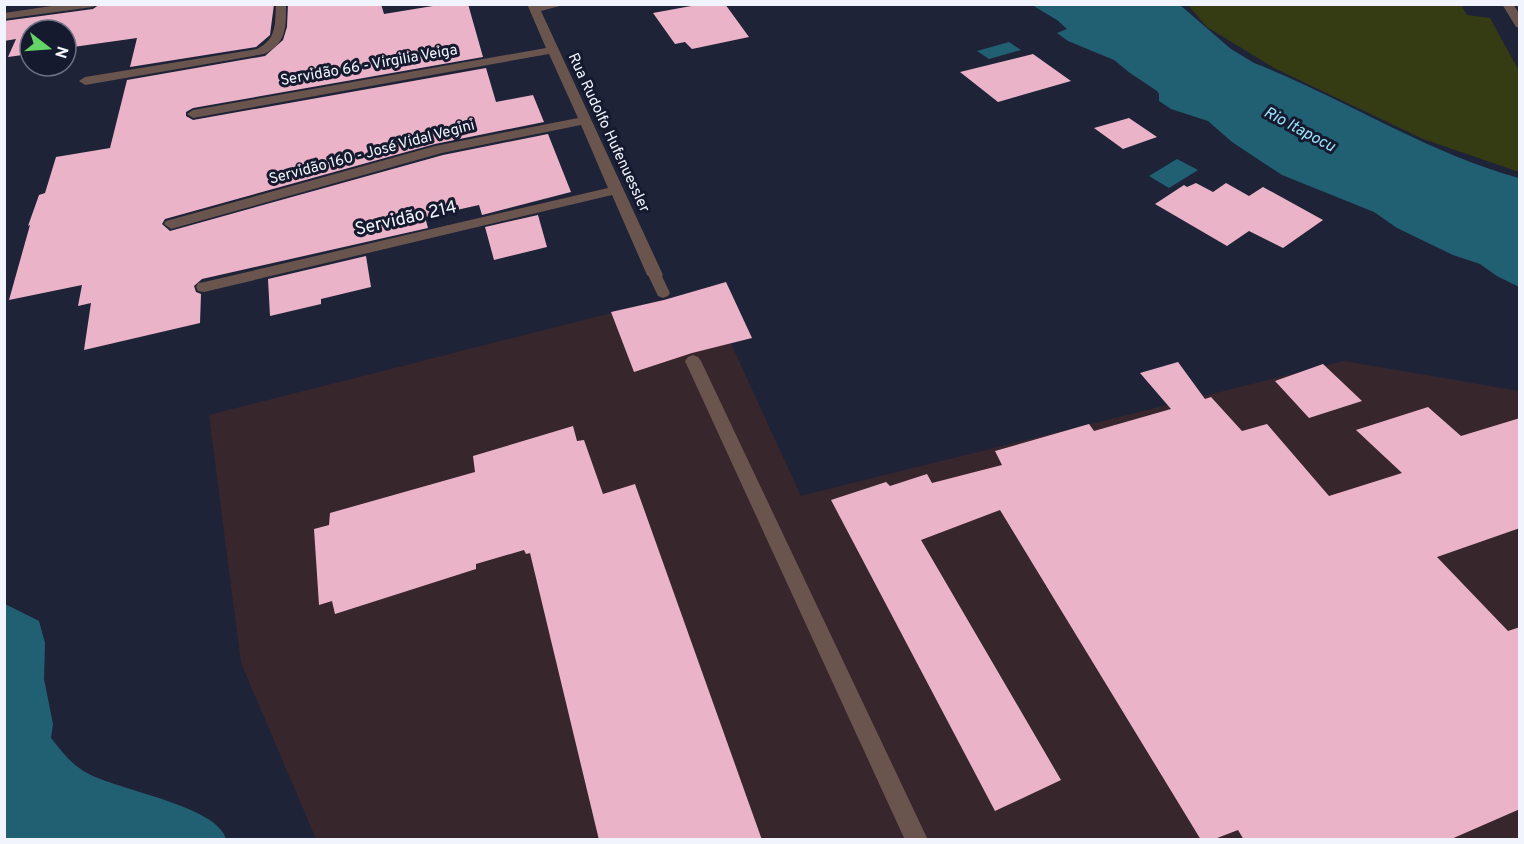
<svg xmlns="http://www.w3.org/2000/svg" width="1524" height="844" viewBox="0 0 1524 844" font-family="Overpass,sans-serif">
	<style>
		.industrial { fill: #38262d }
		.green { fill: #353b12 }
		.water { fill: #216073 }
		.building { fill: #ebb3c8 }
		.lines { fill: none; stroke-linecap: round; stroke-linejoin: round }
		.lane { fill: #6a544e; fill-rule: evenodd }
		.street { fill: #6a544e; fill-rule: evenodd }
		.labels { text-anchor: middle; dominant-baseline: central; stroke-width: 6; stroke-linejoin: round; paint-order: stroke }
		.far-street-label { font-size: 15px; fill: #f2f4fd; stroke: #151a2e }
		.far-water-label { font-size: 16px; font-style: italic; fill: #9ce5fe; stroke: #151a2e }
		.street-label { font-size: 18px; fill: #f2f4fd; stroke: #151a2e }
	</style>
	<rect width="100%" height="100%" fill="#1e2338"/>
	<path class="industrial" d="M706,289L801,496L1344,361L1519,391V839H316L241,663L209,415Z"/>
	<path class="green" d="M1461,5L1467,15L1490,18L1519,71V172L1423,139L1274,68L1207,27L1188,5Z"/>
	<path class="water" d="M1032,5H1180L1231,49L1254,63C1344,98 1425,152 1519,178V287L1497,276L1480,264L1453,255L1397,228L1374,212L1282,175L1232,142L1208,121L1171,109L1159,101V94L1157,91L1130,73L1114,60L1068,41L1057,33L1067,29L1057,20Z
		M1009,42L1021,50L989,59L977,51Z
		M1177,159L1198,170L1169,188L1149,176Z
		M5,604L39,621L45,643L44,679L53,724L51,738C62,752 71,764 87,773C117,790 218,806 226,839H5Z"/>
	<path class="building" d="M100,4H274L270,35L256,47L130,67L137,38L66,48V30H30V54L8,57L16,39L4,41V21L93,9Z
		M288,4H381L384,14L445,4H468L483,57L193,108L186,112V116L193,120L486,68L496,102L533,95L544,122L435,144L165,219L162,224L170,231L443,155L548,134L571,192L482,215L479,205L425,217L428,228L202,279L194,286L196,292L201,294L200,323L84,350L91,303L78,306L82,285L9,300L30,225L28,226L39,195L45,193L56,157L110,148L127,80L265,56L283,40L287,27Z
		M702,4H725L749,37L692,49L685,42L675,44L653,13Z
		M1033,54L1071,81L998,102L960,72Z
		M1129,118L1157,137L1123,149L1094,128Z
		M1196,183L1213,192L1226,183L1249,196L1263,187L1323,220L1283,248L1249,231L1227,246L1155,204L1184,185L1187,187Z
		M538,215L547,247L494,260L485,227Z
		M366,256L371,287L321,299V304L270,316L268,279Z
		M726,282L752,338L692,353L634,372L611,312L664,300Z
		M1178,362L1205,399L1211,397L1242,431L1267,424L1329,496L1402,473L1356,430L1428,407L1461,436L1520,418V528L1437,557L1508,631L1520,627V809L1449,840H1244L1238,830L1212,840H1201L1000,510L921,540L1061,780L995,811L831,500L886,482L890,486L927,474L932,483L1002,465L995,451L1089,424L1094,431L1171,409L1140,373Z
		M1323,364L1362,401L1309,418L1275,381Z
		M573,426L577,441L584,440L603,494L635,484L762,840H599L530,553L526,554L524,550L476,564V569L335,614L332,601L319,605L314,529L329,525L330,513L475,472L473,456Z"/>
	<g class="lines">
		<path class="lane" d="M655,270L660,272L670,293L668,296L663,298L658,296L648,275Z
			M693,355L698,357L701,361L928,840H905L685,361L688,357Z"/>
		<path class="street" d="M65,4H98L93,7L4,19V13Z
			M276,4H286C286,27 287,43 264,54L85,85L79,81L85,77L257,49C277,39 275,24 276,4Z
			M527,4H567L541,11L663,275L660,279L655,280L647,275L612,195L204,292L198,291L196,287L198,283L204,282L608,188L581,125L442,153L171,229L164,224L166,221L435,146L578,118L549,54L193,118L187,114L193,110L546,48Z
			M1502,4H1513L1520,15V28L1516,27Z"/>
	</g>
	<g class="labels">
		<g class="far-street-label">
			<text transform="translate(369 66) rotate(-10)">Servidão 66 - Virgilia Veiga</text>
			<text transform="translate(608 133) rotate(65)">Rua Rudolfo Hufenuessler</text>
			<text transform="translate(372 153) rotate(-15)">Servidão 160 - José Vidal Vegini</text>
		</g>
		<g class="far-water-label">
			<text transform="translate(1299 130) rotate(28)">Rio Itapocu</text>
		</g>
		<g class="street-label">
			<text transform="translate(406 219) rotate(-13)">Servidão 214</text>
		</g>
	</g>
	<rect width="1524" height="844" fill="none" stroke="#f2f4fd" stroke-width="12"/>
	<g transform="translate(48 48) rotate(107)"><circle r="28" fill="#151a2e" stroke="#6d7181" stroke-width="1.5"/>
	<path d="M0-4.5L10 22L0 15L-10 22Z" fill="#65d467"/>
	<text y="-9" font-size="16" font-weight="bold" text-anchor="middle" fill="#f2f4fd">N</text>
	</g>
</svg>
